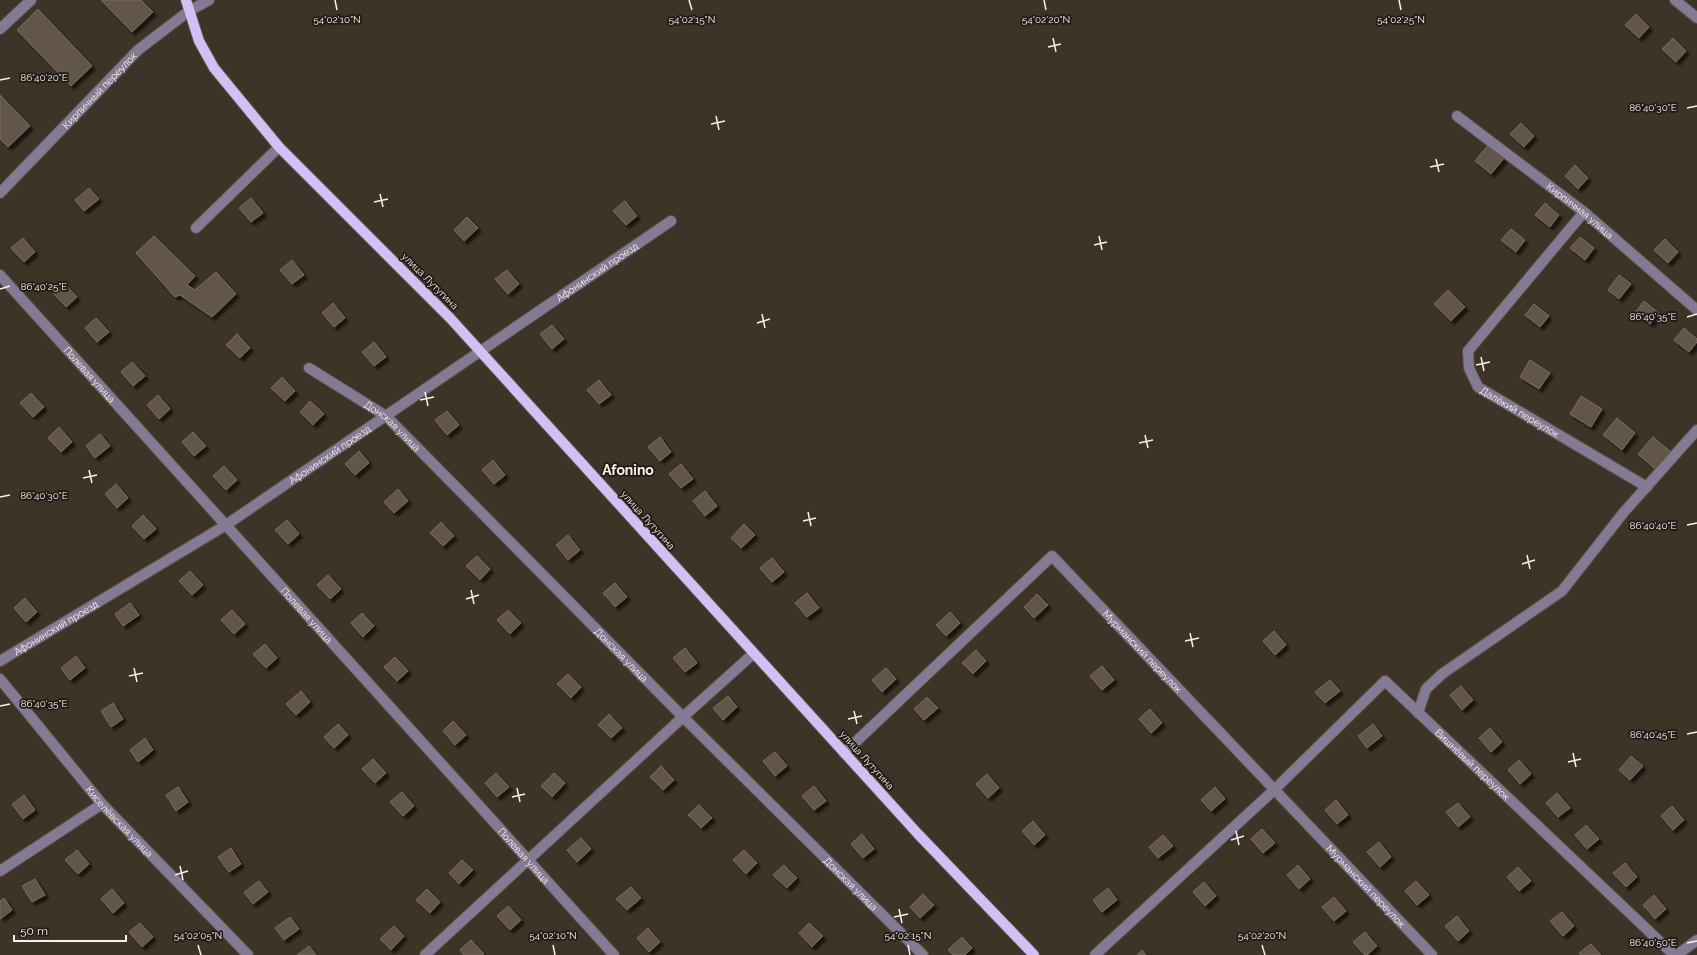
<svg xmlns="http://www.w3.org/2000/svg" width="1697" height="955" viewBox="0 0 1697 955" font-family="Raleway,sans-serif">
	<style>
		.building { fill: #62574a; stroke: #796d60; filter: url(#shadow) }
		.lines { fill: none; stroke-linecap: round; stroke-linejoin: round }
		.minor-casing { stroke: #5b5246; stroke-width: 12 }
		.major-casing { stroke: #5b5246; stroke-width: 12 }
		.minor { stroke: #837b94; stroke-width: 10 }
		.major { stroke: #d1c0f4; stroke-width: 10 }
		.ticks { fill: none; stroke: #f9f2eb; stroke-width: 1.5 }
		.labels { text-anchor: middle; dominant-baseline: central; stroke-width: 3.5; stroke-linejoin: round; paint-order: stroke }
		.street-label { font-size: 10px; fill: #f9f2eb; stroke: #201b16 }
		.district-label { font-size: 14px; font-weight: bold; fill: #f9f2eb; stroke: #201b16 }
		.ticks-label { font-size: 10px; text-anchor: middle; fill: #f9f2eb; stroke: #201b16; stroke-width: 3.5; stroke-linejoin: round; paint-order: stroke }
	</style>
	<defs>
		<filter id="shadow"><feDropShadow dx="3.5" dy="3.5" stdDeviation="1" flood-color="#0009"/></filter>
	</defs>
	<rect width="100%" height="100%" fill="#3d3327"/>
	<path class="building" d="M101,0H141L153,12L132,32Z
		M38,9L92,66L71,86L17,30Z
		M1636,14L1649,27L1639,38L1625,25Z
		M1673,38L1686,51L1676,62L1662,49Z
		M0,95L30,126L8,147L0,139Z
		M1521,123L1534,136L1524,147L1510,134Z
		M1489,144L1505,157L1491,174L1475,161Z
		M1575,165L1588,178L1578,189L1565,176Z
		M89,188L99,199L84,211L75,200Z
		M251,198L263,213L251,222L239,208Z
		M625,201L637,216L626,225L613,211Z
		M1545,203L1559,215L1550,227L1535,215Z
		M467,217L478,228L464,241L454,230Z
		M1511,229L1525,240L1516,252L1501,240Z
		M154,236L195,276L187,285L195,290L216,272L236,294L212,317L180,295L175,297L136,253Z
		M1580,237L1594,248L1585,260L1570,248Z
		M23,238L35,252L24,262L11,248Z
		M1665,239L1678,252L1668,263L1654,250Z
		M292,260L304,275L292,284L280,270Z
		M507,270L519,284L508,294L495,279Z
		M1619,275L1631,284L1619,299L1608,290Z
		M64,283L77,297L66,307L53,293Z
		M1448,290L1465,307L1451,321L1434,304Z
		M1644,301L1659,313L1650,324L1635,313Z
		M333,303L345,318L334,327L322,313Z
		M1534,304L1549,316L1540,327L1525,315Z
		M96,318L109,332L97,342L85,328Z
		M552,325L564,339L552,349L540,334Z
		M1684,328L1697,339V342L1689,352L1674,340Z
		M237,334L250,348L240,358L226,345Z
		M374,342L386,357L374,366L362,352Z
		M1530,360L1550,373L1539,389L1520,377Z
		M132,362L145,376L133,386L121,372Z
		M282,377L295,391L285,401L271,388Z
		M599,380L611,395L599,404L587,390Z
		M31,393L44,407L33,417L20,403Z
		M158,395L170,409L159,419L147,405Z
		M1581,396L1602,409L1591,427L1570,414Z
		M310,401L324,414L313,425L300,412Z
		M447,411L459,425L447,435L435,420Z
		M1617,418L1635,433L1622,450L1603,435Z
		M59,427L72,442L61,452L48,438Z
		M193,432L206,446L194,456L182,442Z
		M100,434L110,446L95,458L86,446Z
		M660,437L671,452L660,461L648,447Z
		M1653,437L1671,452L1655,469L1638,454Z
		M359,451L369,463L355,475L345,464Z
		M493,460L505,475L494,484L482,470Z
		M681,464L693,479L681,488L669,474Z
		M224,466L237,480L226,490L213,476Z
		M116,484L128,498L117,508L105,494Z
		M398,489L408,501L394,513L384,502Z
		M705,491L717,506L705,516L693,501Z
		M143,515L156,529L144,539L132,526Z
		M287,520L299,534L288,544L275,530Z
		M441,522L454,536L443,546L430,533Z
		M744,524L755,535L741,548L731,538Z
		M568,535L580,550L568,560L556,545Z
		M477,556L490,569L480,580L466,566Z
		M772,558L784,572L772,582L760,568Z
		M190,571L203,585L192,595L179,581Z
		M328,575L341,589L330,599L317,585Z
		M615,583L627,597L615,607L603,593Z
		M807,593L819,608L807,617L795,603Z
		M1037,594L1048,605L1034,618L1024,607Z
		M25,598L37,612L26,622L14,608Z
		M130,603L139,615L123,626L115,614Z
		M232,610L245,624L234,634L221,620Z
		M508,610L521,623L510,634L497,620Z
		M950,612L960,623L946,636L936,625Z
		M362,613L374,626L363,637L351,623Z
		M1274,631L1286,645L1275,655L1263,641Z
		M265,644L277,658L266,668L253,654Z
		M685,648L697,663L685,672L673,658Z
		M976,650L986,661L973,674L962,663Z
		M76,656L85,668L70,680L61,668Z
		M395,657L408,671L397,681L384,667Z
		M1102,666L1114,680L1102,690L1090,676Z
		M886,668L896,679L882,692L872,680Z
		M568,674L581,687L571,698L557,684Z
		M1330,680L1340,691L1325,703L1315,692Z
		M1461,686L1473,700L1462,710L1450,695Z
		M301,691L310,702L296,715L286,704Z
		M728,696L737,707L723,720L713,708Z
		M927,697L938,708L924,720L914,709Z
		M113,703L123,719L111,727L101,711Z
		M1150,709L1162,723L1151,733L1139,719Z
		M609,714L622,728L611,738L598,725Z
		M453,721L466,735L455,745L443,731Z
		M338,724L348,735L334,748L324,737Z
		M1373,724L1382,736L1367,748L1358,736Z
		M1490,728L1502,742L1491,752L1479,738Z
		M145,738L153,750L138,762L130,750Z
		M775,752L787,766L775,776L763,761Z
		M1631,756L1643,766L1630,780L1619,770Z
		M373,759L386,773L375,783L362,769Z
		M1519,760L1531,774L1520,784L1508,770Z
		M661,766L674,780L663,790L650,777Z
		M496,773L509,787L497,797L485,783Z
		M554,773L565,783L552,797L541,786Z
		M987,774L999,788L988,798L976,784Z
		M814,786L826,801L814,810L802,796Z
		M178,787L188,802L176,811L166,795Z
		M1215,787L1225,799L1211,811L1201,800Z
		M402,792L414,806L403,816L390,802Z
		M1557,793L1570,808L1558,817L1546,803Z
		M24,795L35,810L23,819L12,804Z
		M1336,800L1348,815L1337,824L1325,810Z
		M1458,803L1470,817L1458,827L1446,812Z
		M699,805L712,818L701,828L688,815Z
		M1672,806L1684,820L1673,830L1661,816Z
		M1033,821L1045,835L1034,845L1022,831Z
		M1586,825L1599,839L1587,849L1575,835Z
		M1262,829L1275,843L1263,853L1251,839Z
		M862,834L874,849L863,858L851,844Z
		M1163,835L1173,846L1158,858L1149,847Z
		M581,838L591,849L577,862L567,850Z
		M1379,842L1391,857L1380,867L1367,852Z
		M231,848L241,864L229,872L218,857Z
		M77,850L89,864L78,874L65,860Z
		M744,850L757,863L746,874L733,860Z
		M462,860L473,870L459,884L449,873Z
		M1625,863L1637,877L1626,887L1613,873Z
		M784,865L797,878L787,888L773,875Z
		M1298,865L1310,879L1299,889L1287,875Z
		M1518,867L1531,881L1519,891L1507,877Z
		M35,879L45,895L32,902L22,886Z
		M259,881L268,892L253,904L244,892Z
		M1416,881L1429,895L1417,905L1405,891Z
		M1204,882L1216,896L1205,906L1193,892Z
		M631,887L641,898L627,910L616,899Z
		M1108,888L1117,900L1102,912L1093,900Z
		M112,889L124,903L113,913L101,899Z
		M427,889L440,902L430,913L416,900Z
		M923,894L934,905L920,918L910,907Z
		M1654,895L1666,909L1655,919L1643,905Z
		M1334,897L1346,911L1334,921L1322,907Z
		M4,898L12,910L0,919V901Z
		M508,906L521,920L510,930L497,916Z
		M1562,912L1574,926L1563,936L1550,921Z
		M1457,916L1469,931L1458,941L1445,926Z
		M290,917L299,929L284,940L275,928Z
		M140,923L153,937L142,947L129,932Z
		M809,923L823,936L812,947L799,933Z
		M394,926L404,936L391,950L380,939Z
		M648,928L660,942L649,952L637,938Z
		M1365,932L1377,946L1367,955H1365L1353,942Z
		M962,937L972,948L965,955H953L948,950Z
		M471,940L484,954L482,955H464L460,950Z
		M1591,944L1601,955H1581L1579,953Z
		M309,946L316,955H297Z
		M1142,950L1146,955H1137Z"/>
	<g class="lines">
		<g class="minor-casing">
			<g id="minor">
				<path d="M1675,0L1697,18"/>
				<path d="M0,29L31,0"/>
				<path id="s1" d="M1457,116L1584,212L1697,310"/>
				<path id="s2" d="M0,193L138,50L189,11L209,0"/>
				<path id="s3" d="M1584,212L1468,351L1469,368L1478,387L1647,487"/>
				<path d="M196,228L279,147"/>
				<path id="s4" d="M0,275L614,955"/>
				<path id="s5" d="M309,368L386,416L683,717L923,955"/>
				<path id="s6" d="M0,661L226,525L671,221"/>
				<path id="s7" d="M0,679L102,804L248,955"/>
				<path d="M1418,713L1426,689L1442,674L1562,591L1624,512L1697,430"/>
				<path id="s8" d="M844,753L1052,556L1432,955"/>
				<path d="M0,871L102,804"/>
				<path d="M425,955L683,717L753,654"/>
				<path id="s9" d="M1095,955L1274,790L1385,681L1674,955"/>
				<path d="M1677,955L1697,940"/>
			</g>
		</g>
		<g class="major-casing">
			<path id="major" d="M186,0L199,41L214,68L279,147L450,318L918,834L1034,955"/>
		</g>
		<use href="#minor" class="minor"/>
		<use href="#major" class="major"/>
	</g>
	<path class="ticks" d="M335,0L337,10M689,0L692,10M1044,0L1046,10M1399,0L1401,10M1053,38L1056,52M1048,47L1061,44M0,80L10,78M1687,108L1697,106M716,116L719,130M711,124L725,121M1436,159L1439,172M1430,167L1444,164M380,194L383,207M374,202L388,199M1099,236L1102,250M1094,245L1107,242M0,289L10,286M762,314L765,328M1687,317L1697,314M757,323L770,319M1481,357L1484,371M1476,365L1490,362M425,392L428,406M420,400L434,397M1145,435L1148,448M1139,443L1153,440M89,470L92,483M83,478L97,475M0,497L10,495M808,512L811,526M803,521L816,518M1687,525L1697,523M1527,555L1530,569M1522,564L1535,560M471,590L474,604M466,599L479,595M1190,633L1193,647M1185,641L1199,638M134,668L137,682M129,676L143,673M0,706L10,704M854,711L857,724M848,719L862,716M1687,734L1697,732M1573,753L1576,767M1568,762L1581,759M517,788L520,802M512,797L525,794M1236,831L1239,845M1231,840L1244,836M180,866L183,880M175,875L188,871M899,909L902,923M894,917L908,914M1687,943L1697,941M198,945L201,955M553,945L555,955M908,945L910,955M1262,945L1265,955"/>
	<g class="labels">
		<g class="street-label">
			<text stroke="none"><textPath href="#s2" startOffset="143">Кирпичный переулок</textPath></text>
			<text stroke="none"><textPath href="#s1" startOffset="155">Кирпичная улица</textPath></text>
			<text stroke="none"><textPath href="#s6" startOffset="713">Афонинский проезд</textPath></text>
			<text transform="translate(430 281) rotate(45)">улица Лутугина</text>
			<text stroke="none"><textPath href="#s4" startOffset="134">Полевая улица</textPath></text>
			<text stroke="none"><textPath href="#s3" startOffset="268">Далёкий переулок</textPath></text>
			<text stroke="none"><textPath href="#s5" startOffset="102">Донская улица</textPath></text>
			<text stroke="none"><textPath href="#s6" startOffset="389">Афонинский проезд</textPath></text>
			<text transform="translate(648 520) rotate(48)">улица Лутугина</text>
			<text stroke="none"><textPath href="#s4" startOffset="458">Полевая улица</textPath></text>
			<text stroke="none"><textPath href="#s6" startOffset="65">Афонинский проезд</textPath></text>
			<text stroke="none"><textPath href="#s8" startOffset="418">Мурманский переулок</textPath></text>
			<text stroke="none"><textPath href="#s5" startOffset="426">Донская улица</textPath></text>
			<text transform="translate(867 760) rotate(48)">улица Лутугина</text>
			<text stroke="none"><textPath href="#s9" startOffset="520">Вишнёвый переулок</textPath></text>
			<text stroke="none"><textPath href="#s7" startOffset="186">Киселёвская улица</textPath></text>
			<text stroke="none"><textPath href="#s4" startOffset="782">Полевая улица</textPath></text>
			<text stroke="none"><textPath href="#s5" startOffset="750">Донская улица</textPath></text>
			<text stroke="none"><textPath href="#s8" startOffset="742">Мурманский переулок</textPath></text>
		</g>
		<g class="district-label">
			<text x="628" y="470">Afonino</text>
		</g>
	</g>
	<g class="ticks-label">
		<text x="337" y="23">54°02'10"N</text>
		<text x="692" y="23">54°02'15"N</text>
		<text x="1046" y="23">54°02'20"N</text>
		<text x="1401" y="23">54°02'25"N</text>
		<text x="44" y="81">86°40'20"E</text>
		<text x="1653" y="111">86°40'30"E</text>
		<text x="44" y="290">86°40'25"E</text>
		<text x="1653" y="320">86°40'35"E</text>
		<text x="44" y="499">86°40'30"E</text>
		<text x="1653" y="529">86°40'40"E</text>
		<text x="44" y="707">86°40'35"E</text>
		<text x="1653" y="738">86°40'45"E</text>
		<text x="198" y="939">54°02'05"N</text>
		<text x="553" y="939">54°02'10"N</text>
		<text x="908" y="939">54°02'15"N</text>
		<text x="1262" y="939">54°02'20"N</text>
		<text x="1653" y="946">86°40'50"E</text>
	</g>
	<path d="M14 935v6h112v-6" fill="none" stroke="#f9f2eb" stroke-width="2"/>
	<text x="20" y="935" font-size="12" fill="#f9f2eb" stroke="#201b16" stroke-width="3" paint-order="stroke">50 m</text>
</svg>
